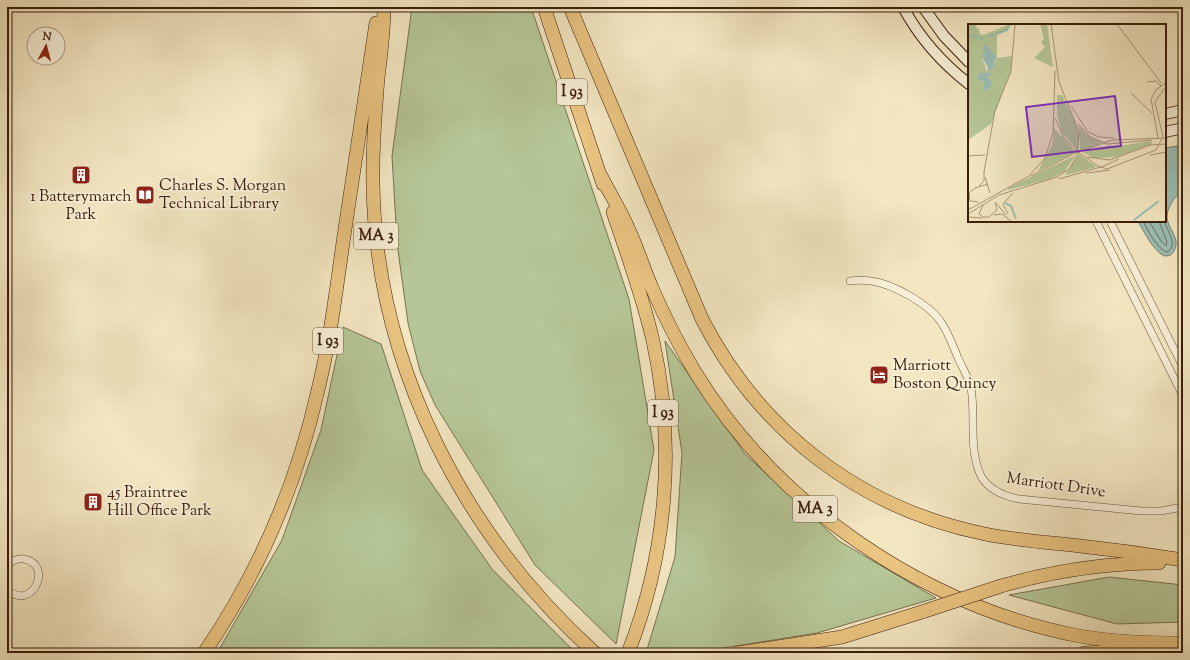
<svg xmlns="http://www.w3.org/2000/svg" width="1190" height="660" viewBox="0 0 1190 660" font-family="'Sorts Mill Goudy',serif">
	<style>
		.green { fill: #b6c797; stroke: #787250 }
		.water { fill: #9bbfb4; stroke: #747e70 }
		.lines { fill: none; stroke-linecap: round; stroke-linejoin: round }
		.shore { stroke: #6a6e5f; stroke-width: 1 }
		.street-casing { stroke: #685038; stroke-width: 8 }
		.secondary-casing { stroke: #3a1d0a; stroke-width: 12 }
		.highway-casing { stroke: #3a1d0a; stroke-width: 14 }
		.street { stroke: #f7efd7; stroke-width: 7 }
		.secondary { stroke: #f7efd7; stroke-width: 10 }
		.highway { stroke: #eac481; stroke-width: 13 }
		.highway-bridge-casing { stroke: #3a1d0a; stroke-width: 14; stroke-linecap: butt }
		.highway-bridge { stroke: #eac481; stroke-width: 13 }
		.labels { text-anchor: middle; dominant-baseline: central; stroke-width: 3.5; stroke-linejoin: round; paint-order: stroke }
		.shield { fill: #f7efd7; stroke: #735c48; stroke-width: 1 }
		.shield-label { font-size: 15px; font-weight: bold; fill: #3a1d0a }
		.poi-label { font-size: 16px; fill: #3a1d0a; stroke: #f7efd7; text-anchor: start }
		.street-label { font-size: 16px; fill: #3a1d0a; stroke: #f7efd7 }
		.inset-river { fill: none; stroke: #9bbfb4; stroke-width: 2 }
		.inset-road { fill: none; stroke: #a99678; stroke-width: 1 }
		.view { fill: #7b2cbf; fill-opacity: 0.15; stroke: #7b2cbf; stroke-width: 2 }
		.inset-edge { fill: none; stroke: #3a1d0a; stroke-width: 2 }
	</style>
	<rect width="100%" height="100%" fill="#f3e7c2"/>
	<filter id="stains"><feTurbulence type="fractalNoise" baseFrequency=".005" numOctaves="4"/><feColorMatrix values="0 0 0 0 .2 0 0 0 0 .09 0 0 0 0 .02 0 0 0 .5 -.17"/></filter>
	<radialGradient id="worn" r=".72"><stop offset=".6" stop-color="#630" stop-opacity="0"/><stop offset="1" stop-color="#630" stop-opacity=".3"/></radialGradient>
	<path class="green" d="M412,7H531L629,299L654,450L616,644L535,565L435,405L420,371L408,323L397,243L392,156Z
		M343,327L381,344L422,470L492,569L576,653H217L282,540L321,430Z
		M665,341L745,454L839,541L936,598L817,633L692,653H646L675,557L682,453Z
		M1109,577L1183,585V622L1117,624L1009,595Z"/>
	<path class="water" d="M1183,145V190C1175,196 1167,207 1167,217C1168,230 1181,238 1174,251C1172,255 1169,256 1164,256C1153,250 1144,232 1138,221H1165V148Z"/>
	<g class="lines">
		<path class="shore" d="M1143,221C1147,229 1158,250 1167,252C1179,246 1167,230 1164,221
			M1149,221L1161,241L1166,246L1167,242L1159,221"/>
		<g class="street-casing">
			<path id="street" d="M1096,221L1183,396
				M1110,221L1183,367
				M850,281C857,280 864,280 871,281C893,284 929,304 941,322C948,332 953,346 958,358C962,367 969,378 971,388C976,416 968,449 981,476C989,490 1003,496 1019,499L1141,511H1161L1183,507
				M7,565C12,561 18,558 24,559C55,565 31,613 7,589"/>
		</g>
		<g class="secondary-casing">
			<path id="secondary" d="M903,7C919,37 942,63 969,84
				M923,7L944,36L969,62
				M1165,114L1183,110
				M1165,132L1183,128"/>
		</g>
		<g class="highway-casing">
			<path id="highway" d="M384,7C384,31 381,54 378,78C375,114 372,150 373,185C376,365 463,534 595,653
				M544,7L603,184
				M570,7L702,319C760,432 861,509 985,534C1014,540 1043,542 1072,545C1109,549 1146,554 1183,560
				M601,176C610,194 621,211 629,230C638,249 644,270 653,290C665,318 679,345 695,372C777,506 924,606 1079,636C1113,642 1148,643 1183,643
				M613,212C627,254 643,297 653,341C676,445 667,554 628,653
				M1001,586C1053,571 1105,563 1159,563
				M204,653C258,574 297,483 318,390C331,337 337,283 345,229C355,160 366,92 376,23
				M738,653L842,637L925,611
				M1084,653L1130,651L1152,648"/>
		</g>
		<use href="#street" class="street"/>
		<use href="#secondary" class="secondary"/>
		<use href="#highway" class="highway"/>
		<g class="highway-bridge-casing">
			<path id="highway-bridge" d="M925,611L1001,586"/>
		</g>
		<use href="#highway-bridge" class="highway-bridge"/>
	</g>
	<defs>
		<g id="building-square" transform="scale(1)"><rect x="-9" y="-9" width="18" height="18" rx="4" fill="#8f2418" stroke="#f7efd7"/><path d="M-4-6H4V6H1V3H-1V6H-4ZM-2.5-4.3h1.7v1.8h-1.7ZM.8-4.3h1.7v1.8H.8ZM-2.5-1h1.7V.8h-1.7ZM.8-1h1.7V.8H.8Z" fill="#fff"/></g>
		<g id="library-square" transform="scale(1)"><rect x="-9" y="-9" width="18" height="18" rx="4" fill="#8f2418" stroke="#f7efd7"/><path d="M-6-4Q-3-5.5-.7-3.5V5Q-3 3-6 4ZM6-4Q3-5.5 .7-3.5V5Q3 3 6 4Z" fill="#fff"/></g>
		<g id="hotel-square" transform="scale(1)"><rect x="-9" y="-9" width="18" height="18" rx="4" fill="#8f2418" stroke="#f7efd7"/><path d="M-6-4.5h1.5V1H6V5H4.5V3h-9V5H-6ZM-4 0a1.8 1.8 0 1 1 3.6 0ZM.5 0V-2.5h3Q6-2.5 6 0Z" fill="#fff"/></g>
	</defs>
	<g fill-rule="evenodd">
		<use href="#building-square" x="81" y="175"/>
		<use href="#library-square" x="145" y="195"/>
		<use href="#hotel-square" x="879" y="375"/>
		<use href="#building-square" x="93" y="502"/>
	</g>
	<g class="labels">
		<g class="shield">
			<rect x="557" y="79" width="30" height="26" rx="3"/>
			<rect x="354" y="223" width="44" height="26" rx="3"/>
			<rect x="313" y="328" width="30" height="26" rx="3"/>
			<rect x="648" y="400" width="30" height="26" rx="3"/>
			<rect x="793" y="496" width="44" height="26" rx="3"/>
		</g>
		<g class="shield-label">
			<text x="572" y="92">I 93</text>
			<text x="376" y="236">MA 3</text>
			<text x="328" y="341">I 93</text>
			<text x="663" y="413">I 93</text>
			<text x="815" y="509">MA 3</text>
		</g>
		<g class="poi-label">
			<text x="159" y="186">Charles S. Morgan<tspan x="159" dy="18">Technical Library</tspan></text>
			<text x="81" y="197" text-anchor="middle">1 Batterymarch<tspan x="81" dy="18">Park</tspan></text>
			<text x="893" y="366">Marriott<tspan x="893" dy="18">Boston Quincy</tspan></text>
			<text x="107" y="493">45 Braintree<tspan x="107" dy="18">Hill Office Park</tspan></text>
		</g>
		<g class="street-label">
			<text transform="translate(1056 486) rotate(8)">Marriott Drive</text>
		</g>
	</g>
	<g transform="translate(968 24)">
		<rect width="198" height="198" fill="#f3e7c2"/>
		<path d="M0,0H11L7,2L12,7L11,9L15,11L42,0L40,6L29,11V34L44,32L43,47L23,100L0,116ZM19,21L28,35L25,45L19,48L14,33ZM14,48L23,49L20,54L22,64L16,67V56L13,58L9,53ZM72,0H79L85,43L66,34L77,23L73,18L76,15ZM89,71H94L108,100L111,111L110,126L94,109L89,91ZM111,102L118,110L134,119L112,127ZM86,104L108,128L70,147L84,121ZM183,117L184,120L148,133L126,134L114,128ZM111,130L129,143L98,151V149ZM108,131L96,148L81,155L40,166V164Z" fill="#b6c797" fill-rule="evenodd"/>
		<path d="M19,21L28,33L25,45L19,48L20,44L14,33L16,22ZM13,48L24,49L20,54L24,57L22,64L16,67L14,65L16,64V56L12,58L9,53Z" fill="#9bbfb4"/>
		<path class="inset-river" d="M0,11L15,15M20,13L39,6L42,0M37,179L43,182L48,195M166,196L191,177"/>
		<path class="inset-road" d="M149,0L193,59M179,58L188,57L193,62M163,69L184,89M103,82L120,108L131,113L146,114M87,94L96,114L112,129M110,100L122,113L139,120L184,116M190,114L183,75L188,66L198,58M127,125L144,122M110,128L130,142L139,145L188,126L195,113L187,78L197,64M182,131L198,128M0,132L17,131M119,133L142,136L182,121L198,120M16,148L27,86L43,48L47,0M118,149L142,146M63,152L105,130L144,116L198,114M17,153L22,169M91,155L136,142L151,135M11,162L16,157V147M10,178L2,177L1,169L7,164L20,160M28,179L38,191M15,181L11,190L15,193H21L29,186L27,178M0,186L61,152L77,134L85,109L87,47M0,190L31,171L89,153L101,145L109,132L111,108L91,58L83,0M40,190L35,180L45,169M26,191L34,190L43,197M0,193L15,194"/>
		<path class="view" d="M147,72L153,122L64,133L58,83Z"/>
		<rect width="198" height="198" class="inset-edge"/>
	</g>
	<rect width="1190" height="660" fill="none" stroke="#f3e7c2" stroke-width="24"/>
	<rect x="8" y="8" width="1174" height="644" fill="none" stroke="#3a1d0a" stroke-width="2"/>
	<rect x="12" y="12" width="1166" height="636" fill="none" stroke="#3a1d0a"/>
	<g transform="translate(46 46) rotate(7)"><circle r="19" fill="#f7efd7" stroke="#ab9b85"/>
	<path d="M0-3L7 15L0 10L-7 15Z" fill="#8f2418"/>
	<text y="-6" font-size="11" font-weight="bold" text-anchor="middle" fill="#3a1d0a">N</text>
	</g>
	<rect width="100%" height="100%" filter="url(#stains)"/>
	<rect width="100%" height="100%" fill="url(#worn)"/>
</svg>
